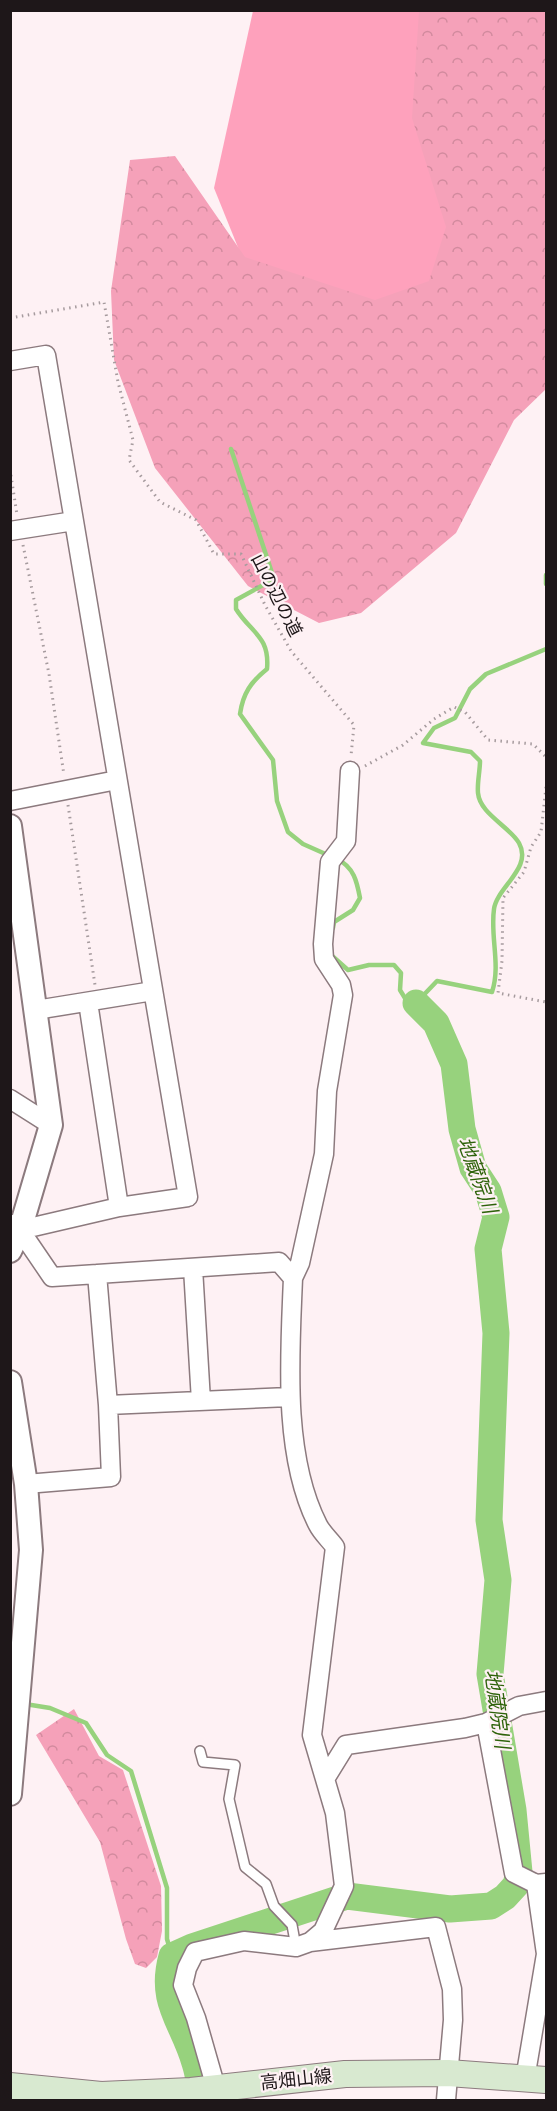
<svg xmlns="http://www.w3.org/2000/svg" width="557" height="2111" viewBox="0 0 557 2111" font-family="'IBM Plex Sans','Noto Sans JP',sans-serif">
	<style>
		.green { fill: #fea1bc }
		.forest { fill: url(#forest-crowns) }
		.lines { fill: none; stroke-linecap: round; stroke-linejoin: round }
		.stream { stroke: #97d27d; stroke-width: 4.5 }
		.river { stroke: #97d27d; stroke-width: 27 }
		.service-casing { stroke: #8c7a7e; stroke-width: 12 }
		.minor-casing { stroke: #8c7a7e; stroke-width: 21 }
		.tertiary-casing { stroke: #8c7a7e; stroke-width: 26 }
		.secondary-casing { stroke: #8c7a7e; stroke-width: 28 }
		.path { stroke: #a69b9e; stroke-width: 3; stroke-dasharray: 1.5 4.5; stroke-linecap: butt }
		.service { stroke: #fff; stroke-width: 9 }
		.minor { stroke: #fff; stroke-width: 18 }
		.tertiary { stroke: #fff; stroke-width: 22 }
		.secondary { stroke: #d8e9d0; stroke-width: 26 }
		.labels { text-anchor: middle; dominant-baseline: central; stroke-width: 4.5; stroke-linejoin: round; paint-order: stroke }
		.street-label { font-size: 18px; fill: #1e1719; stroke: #fef1f4 }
		.water-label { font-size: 20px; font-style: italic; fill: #2e630a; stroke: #fef1f4 }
	</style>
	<defs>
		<pattern id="forest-crowns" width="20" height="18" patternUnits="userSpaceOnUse" patternTransform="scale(1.5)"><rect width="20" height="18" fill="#f5a1b9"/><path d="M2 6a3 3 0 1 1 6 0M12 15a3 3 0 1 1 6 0" fill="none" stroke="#d28a9e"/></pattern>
	</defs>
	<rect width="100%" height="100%" fill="#fef1f4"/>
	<path class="green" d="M253,11H476L499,314L279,349L214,188Z"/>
	<path class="forest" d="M419,11H546V389L514,420L456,533L361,613L319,623L248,586L155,468L114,360L111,291L130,160L175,156L245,257L375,300L429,281L446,227L412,118Z
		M74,1709L99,1756L123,1770L161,1886L162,1931L157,1957L146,1968L135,1964L126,1939L100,1842L36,1735Z"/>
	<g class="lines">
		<path class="stream" d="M231,449L274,579L236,600V609C251,633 270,636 267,669C251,682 243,693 240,714L273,760L277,801L288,832L303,844L330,856
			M546,575V584
			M333,928L334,922L353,910L360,898C357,882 354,867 337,859
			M330,954L348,970L369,965H394L401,973L400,990L408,1003H416L437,981L492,992C501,965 490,937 494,909C497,887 533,868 519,843C509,826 480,814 478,793C477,783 480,771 480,761L471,752L423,743L434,728L455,718L470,689L486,674L546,649
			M25,1704L50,1708L86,1723L107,1755L131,1771L167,1888V1939L172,1956"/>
		<path class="river" d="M203,2100C200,2088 199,2075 195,2063C183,2021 159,2003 172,1956L192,1947L347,1896L450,1909L491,1906L505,1897L516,1885L519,1872L513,1810L490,1674L498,1580L489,1520L496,1333L488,1249L496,1217L488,1191L473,1168L462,1129L454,1064L436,1023L416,1003"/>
		<g class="service-casing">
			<path id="service" d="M200,1751L203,1762L235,1765L229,1799L245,1867L266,1884L274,1906L292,1925L296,1947"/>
		</g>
		<g class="minor-casing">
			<path id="minor" d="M10,361L46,355L188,1197L119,1207L20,1230
				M10,531L74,521
				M10,801L117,780
				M88,1002L119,1207
				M36,1010L153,991
				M10,1099L51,1125
				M12,1224L20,1230L52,1277L279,1262L293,1278C290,1354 282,1455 318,1525C322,1533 330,1540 335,1547L312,1735L325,1779
				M193,1268L201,1401
				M293,1278L300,1263L324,1154L327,1091L343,995L341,985L324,959L323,944L330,862L346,841L350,771
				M108,1405L289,1397
				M26,1484L111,1477L108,1405L97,1274
				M486,1723L514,1873L536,1884L546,1883
				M310,1942L436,1927L452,1989L453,2020L446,2100
				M525,2079L546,1954L536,1884
				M216,2088L196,2018L183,1985L187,1968L195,1952L244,1941L296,1947L310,1942L323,1931L344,1886L335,1813L325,1779L346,1745L465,1728L486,1723L519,1706L546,1701"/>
		</g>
		<g class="tertiary-casing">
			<path id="tertiary" d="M10,826L51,1125L20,1230L10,1251
				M10,1382L26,1484L31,1550L10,1794"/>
		</g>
		<g class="secondary-casing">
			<path id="secondary" d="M10,2086L101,2095L191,2091L345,2074L448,2073L546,2080"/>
		</g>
		<path class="path" d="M10,318L104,302L118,382L133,440L129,460L160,502L196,520L214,554H241L265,605L291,651L354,725L351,756
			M10,469L17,515
			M23,545L49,674L64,775
			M365,766L403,745L434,719L454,707L465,712L488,740L533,744L546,757
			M546,787L541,832L531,847L524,872L503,898L502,961L498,993L546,1002
			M68,805L95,985"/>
		<use href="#service" class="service"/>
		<use href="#minor" class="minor"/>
		<use href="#tertiary" class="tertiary"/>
		<use href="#secondary" class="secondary"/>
	</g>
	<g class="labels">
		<g class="street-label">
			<text transform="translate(277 595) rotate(63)">山の辺の道</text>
			<text transform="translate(296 2079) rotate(-6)">高畑山線</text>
		</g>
		<g class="water-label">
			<text transform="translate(478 1175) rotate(70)">地蔵院川</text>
			<text transform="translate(498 1709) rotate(82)">地蔵院川</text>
		</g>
	</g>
	<rect width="557" height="2111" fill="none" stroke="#1e1719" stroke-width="24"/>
</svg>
